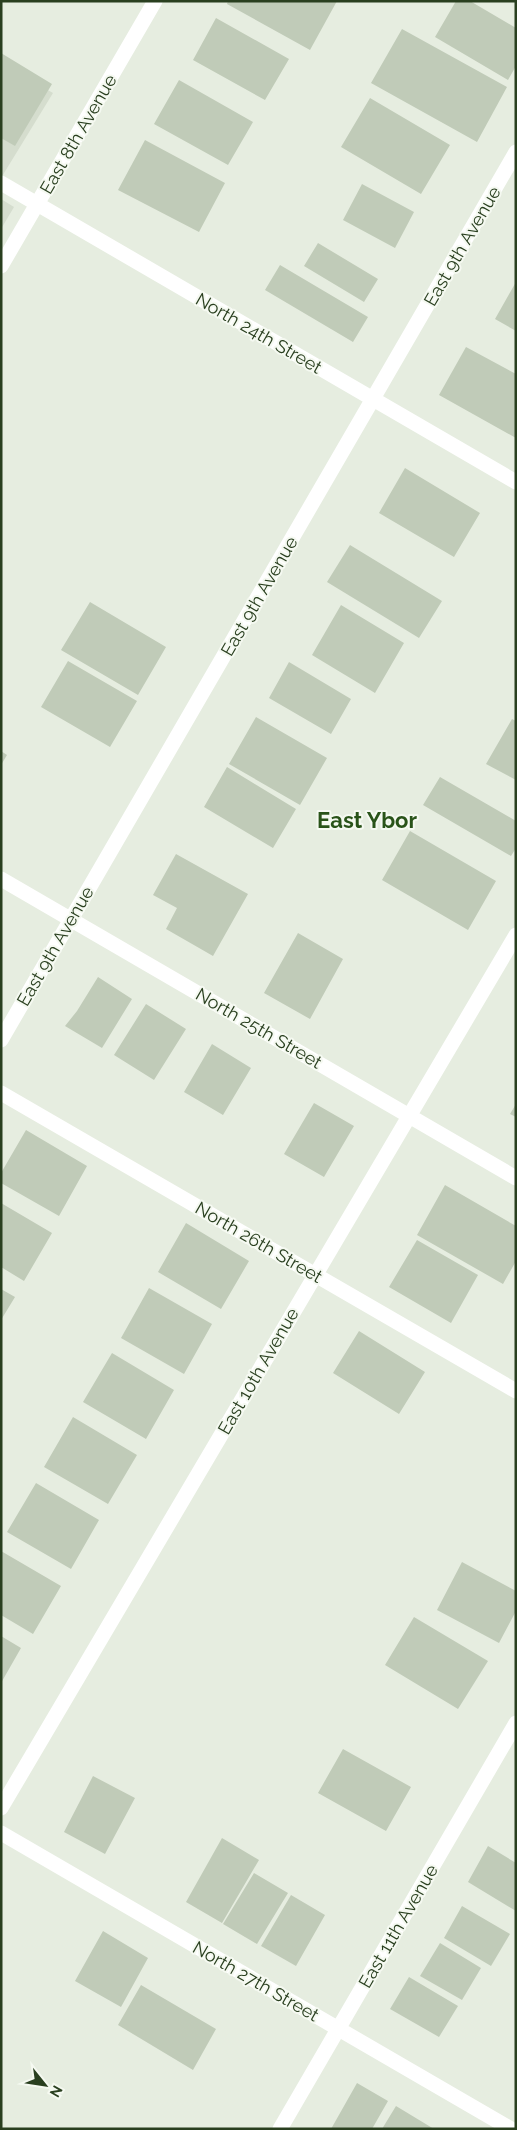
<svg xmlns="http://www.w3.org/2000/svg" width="517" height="2130" viewBox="0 0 517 2130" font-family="Raleway,sans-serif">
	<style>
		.built { fill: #d5ddce }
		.building { fill: #c0cbb8 }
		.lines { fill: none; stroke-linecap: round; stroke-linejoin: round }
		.minor { stroke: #fff; stroke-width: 15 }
		.labels { text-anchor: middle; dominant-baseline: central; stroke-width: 4; stroke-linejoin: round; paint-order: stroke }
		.street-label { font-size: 18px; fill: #293f1f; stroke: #f5f9f1 }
		.district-label { font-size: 22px; font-weight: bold; fill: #295319; stroke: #f5f9f1 }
	</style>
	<rect width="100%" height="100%" fill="#e6ede0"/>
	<path class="built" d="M1,63L53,93L1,178Z
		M1,199L14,207L1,229Z"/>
	<path class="building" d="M228,1H337L310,50L227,4Z
		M456,1H470L516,28V66L508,80L435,37Z
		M216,18L289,59L265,100L193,60Z
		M402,29L507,87L477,142L371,83Z
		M1,53L52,84L15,146L1,138Z
		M179,80L253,122L228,165L154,124Z
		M370,98L450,145L421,194L341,147Z
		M145,140L225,183L199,232L118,190Z
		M362,184L414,212L395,248L343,220Z
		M318,243L378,279L364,302L304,266Z
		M280,265L368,317L353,342L265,290Z
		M516,282V331L495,319Z
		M466,347L516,374V438L439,395Z
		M405,468L480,513L454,557L379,513Z
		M350,545L442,601L419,638L327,582Z
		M90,602L166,647L138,695L61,650Z
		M341,605L404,643L375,693L312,655Z
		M68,661L137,701L110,747L41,707Z
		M289,662L351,699L331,734L269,698Z
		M256,717L327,758L300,805L229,764Z
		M512,719L516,721V780L486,764Z
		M1,751L7,755L1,765Z
		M227,767L296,809L273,848L204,807Z
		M440,777L516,821V848L511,856L423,805Z
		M410,831L496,881L468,930L382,880Z
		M176,854L248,894L213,956L166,929L177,908L153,895Z
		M298,933L343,959L310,1019L264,993Z
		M98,977L132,999L102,1048L65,1026L77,1011Z
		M146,1004L186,1029L154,1080L114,1055Z
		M212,1044L251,1068L223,1115L184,1092Z
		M314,1103L354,1126L324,1177L284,1154Z
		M516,1104V1117L510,1114Z
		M26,1130L87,1166L59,1216L1,1183V1173Z
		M445,1185L516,1226V1261L503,1284L417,1235Z
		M1,1203L52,1233L24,1281L1,1267Z
		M186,1223L249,1261L221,1309L158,1272Z
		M417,1240L478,1275L451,1323L389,1287Z
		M149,1288L212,1324L184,1374L121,1338Z
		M1,1289L15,1297L1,1320Z
		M359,1331L425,1372L399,1414L333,1373Z
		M112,1353L174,1390L146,1439L83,1402Z
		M73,1417L137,1455L108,1504L44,1467Z
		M36,1483L99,1520L71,1569L7,1532Z
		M1,1551L61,1586L33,1634L1,1615Z
		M462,1562L516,1591V1611L499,1643L437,1610Z
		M414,1617L488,1661L458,1709L385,1665Z
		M1,1636L21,1648L1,1683Z
		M343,1749L411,1787L386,1831L318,1793Z
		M93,1776L135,1798L105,1854L64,1832Z
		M222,1838L259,1860L222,1923L186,1902Z
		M488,1846L516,1863V1911L468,1882Z
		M254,1873L288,1893L257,1944L223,1924Z
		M291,1895L325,1915L296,1966L261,1946Z
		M462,1906L510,1934L491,1966L444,1938Z
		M103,1931L148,1958L121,2007L75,1981Z
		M440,1943L481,1968L462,2000L420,1976Z
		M409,1977L458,2006L439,2037L390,2009Z
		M141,1985L216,2029L193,2070L118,2025Z
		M357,2083L388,2101L372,2129H331Z
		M396,2106L434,2129H382Z"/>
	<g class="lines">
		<path class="minor" d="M1,183L516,482
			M1,266L155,1
			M1,879L516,1178
			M1,1040L516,152
			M1,1093L516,1391
			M1,1808L516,935
			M1,1833L511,2129
			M280,2129L516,1723"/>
	</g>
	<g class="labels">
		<g class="street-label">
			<text transform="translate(78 134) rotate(-60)">East 8th Avenue</text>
			<text transform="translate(462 246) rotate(-60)">East 9th Avenue</text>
			<text transform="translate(259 333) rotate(30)">North 24th Street</text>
			<text transform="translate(259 596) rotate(-60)">East 9th Avenue</text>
			<text transform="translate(55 946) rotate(-60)">East 9th Avenue</text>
			<text transform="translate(259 1028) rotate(30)">North 25th Street</text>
			<text transform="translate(259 1242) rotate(30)">North 26th Street</text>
			<text transform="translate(258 1371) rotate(-60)">East 10th Avenue</text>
			<text transform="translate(398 1926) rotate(-60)">East 11th Avenue</text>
			<text transform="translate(256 1981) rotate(30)">North 27th Street</text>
		</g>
		<g class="district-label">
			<text x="367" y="820">East Ybor</text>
		</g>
	</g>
	<rect width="517" height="2130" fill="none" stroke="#293f1f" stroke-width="5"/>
	<g transform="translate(45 2085) rotate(120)" stroke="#f5f9f1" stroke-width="4" paint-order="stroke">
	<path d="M0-4L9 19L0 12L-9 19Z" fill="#293f1f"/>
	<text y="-8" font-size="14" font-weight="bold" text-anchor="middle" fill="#293f1f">N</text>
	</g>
</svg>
